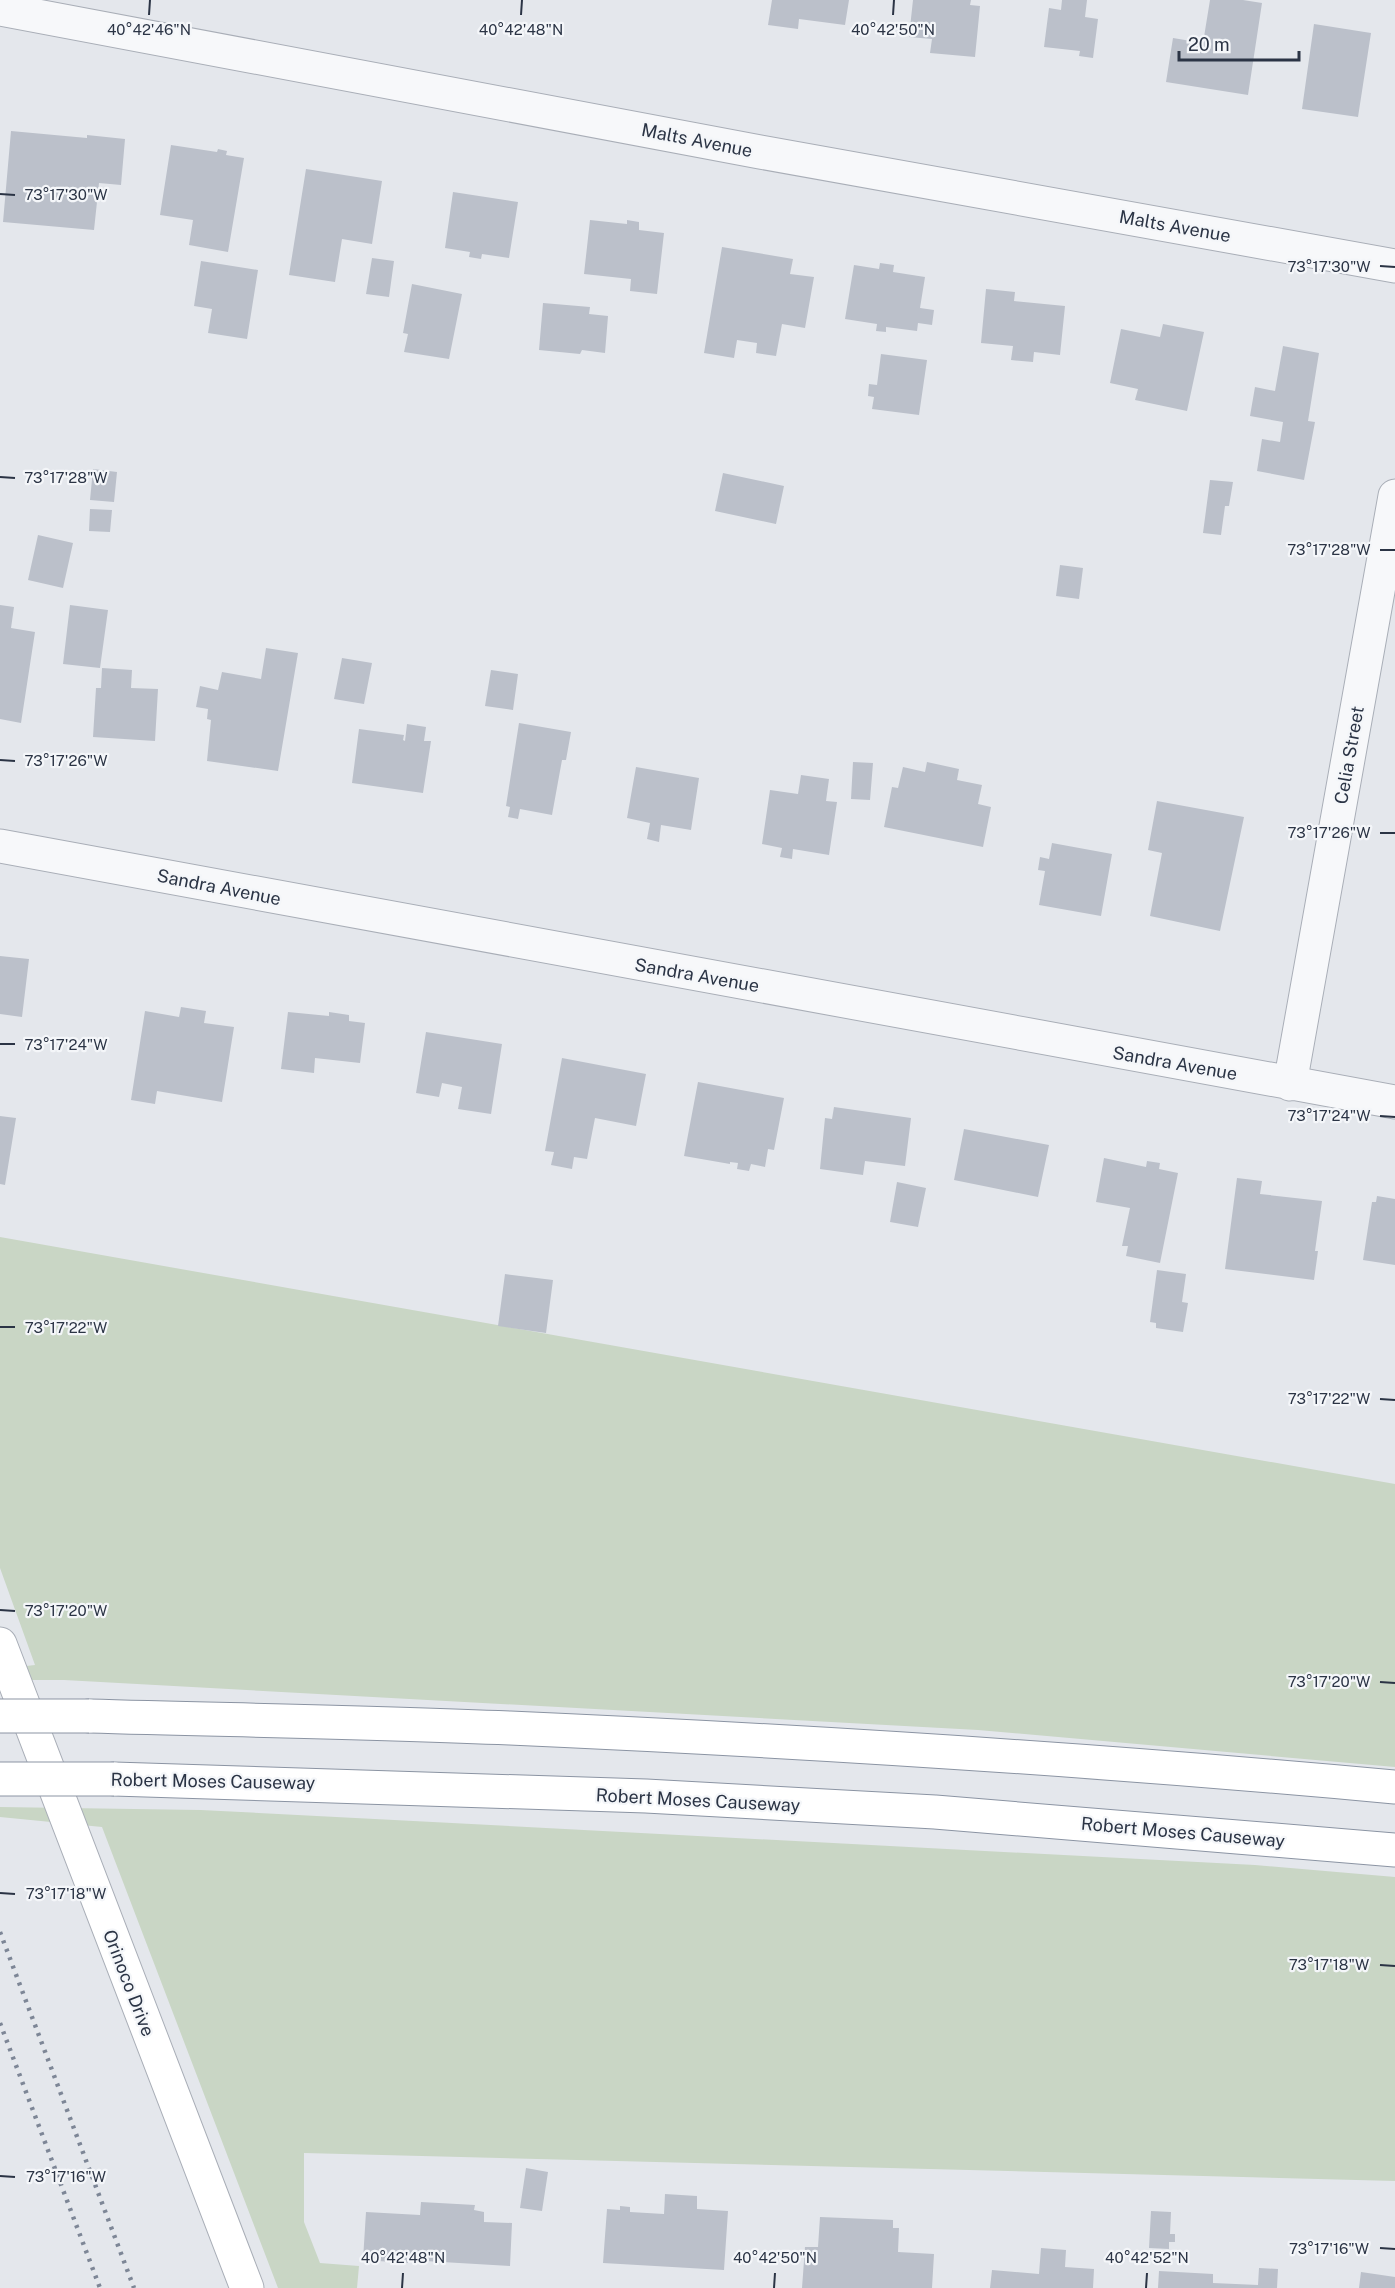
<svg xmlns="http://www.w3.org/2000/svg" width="1395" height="2288" viewBox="0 0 1395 2288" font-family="'Public Sans',sans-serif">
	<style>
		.green { fill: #c9d6c5 }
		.building { fill: #bbc0ca }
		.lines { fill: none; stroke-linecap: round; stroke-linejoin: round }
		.street-casing { stroke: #a9aeb7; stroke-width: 35 }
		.secondary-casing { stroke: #a9aeb7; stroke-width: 35 }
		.highway-casing { stroke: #8b94a3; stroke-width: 35 }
		.street { stroke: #f7f8fa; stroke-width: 33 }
		.secondary { stroke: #fff; stroke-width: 33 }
		.highway { stroke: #fff; stroke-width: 33 }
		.rail { stroke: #7d8696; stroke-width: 4.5; stroke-dasharray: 3 6; stroke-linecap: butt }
		.highway-bridge-casing { stroke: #8b94a3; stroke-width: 35; stroke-linecap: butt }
		.highway-bridge { stroke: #fff; stroke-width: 33 }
		.ticks { fill: none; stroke: #2b3445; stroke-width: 2 }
		.labels { text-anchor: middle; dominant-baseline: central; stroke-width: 4.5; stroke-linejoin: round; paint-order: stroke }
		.street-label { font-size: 18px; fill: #2b3445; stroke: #f4f6f9 }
		.ticks-label { font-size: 15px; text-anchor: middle; fill: #2b3445; stroke: #f4f6f9; stroke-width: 4.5; stroke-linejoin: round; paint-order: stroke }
	</style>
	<rect width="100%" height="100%" fill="#e4e7ec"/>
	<path class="green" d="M0,1237L1395,1484V1767L978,1730L64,1680H0V1669L35,1665L0,1568Z
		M0,1807L201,1810L1255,1865L1395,1877V2181L304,2153V2222L320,2263L359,2266L357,2288H278L102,1827L0,1817Z"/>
	<path class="building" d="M772,0H849L845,25L799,19L798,29L768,25Z
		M913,0H971L970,5L980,6L975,57L930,53L932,39L909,37Z
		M1062,0H1087L1085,17L1098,19L1093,58L1079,56L1080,51L1044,47L1049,8L1061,10Z
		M1210,0H1243L1262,3L1248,95L1166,82L1173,38L1203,43Z
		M1314,24L1371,33L1358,117L1302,109Z
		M11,131L87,138V135L125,139L121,185L99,183L94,230L3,222Z
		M171,145L217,152L218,149L227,151L226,155L244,158L228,252L189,245L193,220L160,215Z
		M306,169L382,181L372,244L342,239L335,282L289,275Z
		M453,192L518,202L509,258L482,254L481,259L469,257L470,252L445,248Z
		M590,220L627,224V220L639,222V230L664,233L657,294L630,291L631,279L584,274Z
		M722,247L793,259L790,274L814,277L805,328L782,324L776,356L756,353L757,343L737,340L734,358L704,353Z
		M372,258L394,261L389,297L366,294Z
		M201,261L258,270L247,339L208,333L212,309L194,306Z
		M880,263L894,265L893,272L925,277L920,308L934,310L932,325L918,323L917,331L886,327V332L876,331L877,324L845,319L854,265L879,269Z
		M412,284L462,294L449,359L404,352L408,334L403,333Z
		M986,289L1015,292L1014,301L1065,306L1060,355L1034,352L1033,362L1011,360L1013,346L981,343Z
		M543,303L590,307L589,314L608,316L605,353L582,350L580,354L539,350Z
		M1163,324L1204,332L1187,411L1135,400L1138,389L1110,383L1121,329L1160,337Z
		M1283,346L1319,353L1308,421L1315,422L1304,480L1257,471L1262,439L1280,442L1283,422L1250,416L1255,387L1275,391Z
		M881,354L927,360L919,415L872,409L874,397L868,396L869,384L877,385Z
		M93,469L117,472L114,502L90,500Z
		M723,473L784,486L776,524L715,511Z
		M1210,480L1233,482L1229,506H1225L1221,535L1203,533Z
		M90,509L112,510L110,532L89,531Z
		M38,535L73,543L63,588L28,580Z
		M1060,565L1083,568L1079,599L1056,596Z
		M0,605L14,607L11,628L35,632L21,723L0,719Z
		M70,605L108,610L100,668L63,664Z
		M266,648L298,653L278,771L207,761L211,720L207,719L208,709L196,707L200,686L218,690L222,672L261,679Z
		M342,658L372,663L364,704L334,699Z
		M102,668L132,670L131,688L158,689L155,741L93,737L96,688H101Z
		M491,670L518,674L513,710L485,706Z
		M519,723L571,732L566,760H562L552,815L520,809L518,819L508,817L510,807L506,806Z
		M407,724L426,727L424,741H431L423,793L352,783L359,729L404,735L403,740L405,741Z
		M853,762L873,763L870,800L851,799Z
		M927,762L959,769L957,780L982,785L978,804L991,807L983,847L884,827L892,787L898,788L903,767L925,772Z
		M636,767L699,778L691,830L661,825L659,842L647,839L650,823L627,818Z
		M801,775L829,779L826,801L837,802L829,855L793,849L792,859L780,857L782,848L762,844L770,790L798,794Z
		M1157,801L1244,817L1220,931L1150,916L1162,853L1148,850Z
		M1052,843L1112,854L1101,916L1039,905L1045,871L1038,870L1040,857L1049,859Z
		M0,956L29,959L22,1017L0,1014Z
		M181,1007L206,1011L204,1023L234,1027L222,1102L157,1091L155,1104L131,1100L145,1011L179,1017Z
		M288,1012L329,1016V1012L349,1015V1021L365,1023L360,1063L315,1058L314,1073L281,1069Z
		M426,1032L502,1044L491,1114L458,1109L462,1087L442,1083L439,1097L416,1093Z
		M562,1058L646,1074L636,1126L595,1118L587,1159L574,1157L572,1169L551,1165L554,1152L545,1151Z
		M698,1082L784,1098L774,1150L768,1149L765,1167L751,1164L749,1171L737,1169L738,1163L730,1162V1164L684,1156Z
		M834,1107L911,1118L905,1166L865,1161L863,1175L820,1169L825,1118L832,1119Z
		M0,1116L16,1118L5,1185L0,1184Z
		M964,1129L1049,1145L1038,1197L954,1180Z
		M1104,1158L1146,1167L1147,1161L1160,1163L1159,1169L1178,1173L1160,1263L1126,1256L1128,1246H1122L1130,1208L1096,1202Z
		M1237,1178L1262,1181L1260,1194L1322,1201L1315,1251H1318L1314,1280L1225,1269Z
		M897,1182L926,1188L918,1227L890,1222Z
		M1377,1196L1395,1199V1265L1363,1260L1372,1202H1376Z
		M1157,1270L1186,1274L1182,1302L1188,1303L1183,1332L1156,1328V1323L1150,1322Z
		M505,1274L553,1280L546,1333L498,1326Z
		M526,2168L548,2172L542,2211L520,2208Z
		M665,2194L697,2196V2209L728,2211L724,2270L603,2263L607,2209L620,2210V2206L630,2207V2212L664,2214Z
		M421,2202L475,2205L474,2210L484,2212V2222L512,2223L510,2266L408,2260V2263L363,2260L366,2212L420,2215Z
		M1151,2211L1171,2212L1170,2234H1175V2242H1169V2249L1149,2248Z
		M820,2217L893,2220V2228H899L898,2252L934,2254L932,2288H802L805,2247H818Z
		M1041,2248L1066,2250L1065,2267L1094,2269L1093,2288H990L992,2270L1039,2274Z
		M1259,2268L1278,2269L1277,2288H1158L1159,2271L1213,2274V2283L1258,2285Z
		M1361,2272L1395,2277V2288H1359Z"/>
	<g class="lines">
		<g class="street-casing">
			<path id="street" d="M0,9L760,152L1395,266
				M0,846L1395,1102
				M1290,1084L1395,496"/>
		</g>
		<g class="secondary-casing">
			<path id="secondary" d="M0,1644L247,2288"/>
		</g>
		<g class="highway-casing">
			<path id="highway" d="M89,1716C229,1720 369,1722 510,1728C805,1741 1100,1760 1395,1787
				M114,1779L646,1796L935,1812L1395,1850"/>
		</g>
		<use href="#street" class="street"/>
		<use href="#secondary" class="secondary"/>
		<use href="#highway" class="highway"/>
		<path class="rail" d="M0,1932L134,2288
			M0,2023L100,2288"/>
		<g class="highway-bridge-casing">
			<path id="highway-bridge" d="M0,1716H89
				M0,1779H114"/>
		</g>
		<use href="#highway-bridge" class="highway-bridge"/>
	</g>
	<path class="ticks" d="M149,15L150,0M521,15L522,0M893,15L894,0M0,194L15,195M1380,266L1395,267M0,477L15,478M1380,550H1395M0,760L15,761M1380,833H1395M0,1044H15M1380,1116L1395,1117M0,1327H15M1380,1399L1395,1400M0,1610L15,1611M1380,1682L1395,1683M0,1893L15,1894M1380,1965L1395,1966M0,2176L15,2177M1380,2248L1395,2249M402,2288L403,2273M774,2288L775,2273M1146,2288L1147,2273"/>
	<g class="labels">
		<g class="street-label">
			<text transform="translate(697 140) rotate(11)">Malts Avenue</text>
			<text transform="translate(1175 226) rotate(10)">Malts Avenue</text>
			<text transform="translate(1349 755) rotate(-80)">Celia Street</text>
			<text transform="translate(219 887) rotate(11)">Sandra Avenue</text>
			<text transform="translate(697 975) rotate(10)">Sandra Avenue</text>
			<text transform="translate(1175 1063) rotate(10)">Sandra Avenue</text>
			<text transform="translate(213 1781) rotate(1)">Robert Moses Causeway</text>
			<text transform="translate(698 1800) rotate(3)">Robert Moses Causeway</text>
			<text transform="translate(1183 1832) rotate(5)">Robert Moses Causeway</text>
			<text transform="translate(129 1983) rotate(69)">Orinoco Drive</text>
		</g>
	</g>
	<g class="ticks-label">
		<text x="149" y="35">40°42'46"N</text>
		<text x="521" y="35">40°42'48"N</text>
		<text x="893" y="35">40°42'50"N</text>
		<text x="66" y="200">73°17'30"W</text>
		<text x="1329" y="272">73°17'30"W</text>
		<text x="66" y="483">73°17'28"W</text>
		<text x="1329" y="555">73°17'28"W</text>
		<text x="66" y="766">73°17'26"W</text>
		<text x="1329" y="838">73°17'26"W</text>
		<text x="66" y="1050">73°17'24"W</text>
		<text x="1329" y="1121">73°17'24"W</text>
		<text x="66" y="1333">73°17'22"W</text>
		<text x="1329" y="1404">73°17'22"W</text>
		<text x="66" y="1616">73°17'20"W</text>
		<text x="1329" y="1687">73°17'20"W</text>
		<text x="66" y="1899">73°17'18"W</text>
		<text x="1329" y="1970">73°17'18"W</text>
		<text x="66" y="2182">73°17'16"W</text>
		<text x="1329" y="2254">73°17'16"W</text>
		<text x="403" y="2263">40°42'48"N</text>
		<text x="775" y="2263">40°42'50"N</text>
		<text x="1147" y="2263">40°42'52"N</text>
	</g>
	<path d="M1179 51v9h120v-9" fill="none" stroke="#2b3445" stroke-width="3"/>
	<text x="1188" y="51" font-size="18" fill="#2b3445" stroke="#f4f6f9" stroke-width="4.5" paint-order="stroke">20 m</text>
</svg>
